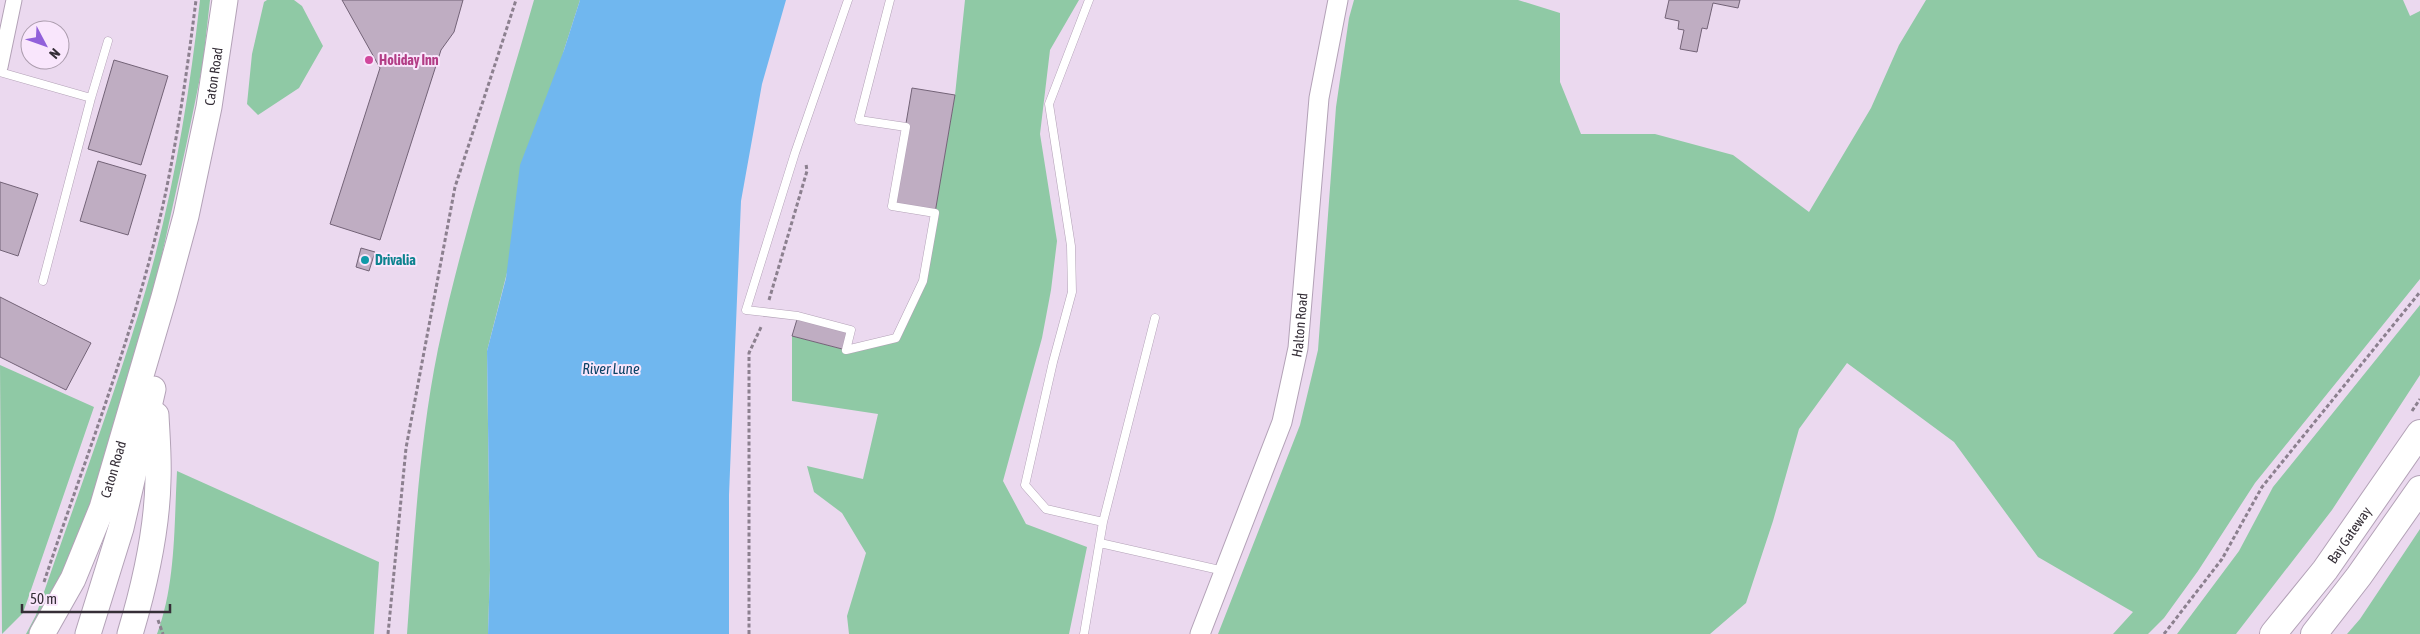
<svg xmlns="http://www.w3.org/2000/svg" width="2420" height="634" viewBox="0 0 2420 634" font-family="'Asap Condensed',sans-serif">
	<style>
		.green { fill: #8fc9a5 }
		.water { fill: #70b7ef }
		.building { fill: #bfadc2; stroke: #736377 }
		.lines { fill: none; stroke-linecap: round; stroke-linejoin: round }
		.service-casing { stroke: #b3a2b7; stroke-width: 9 }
		.minor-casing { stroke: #b3a2b7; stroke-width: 17 }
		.tertiary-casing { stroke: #b3a2b7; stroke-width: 21 }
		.primary-casing { stroke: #b3a2b7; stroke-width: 27 }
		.trunk-casing { stroke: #b3a2b7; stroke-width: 28 }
		.path { stroke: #8c808f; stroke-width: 3; stroke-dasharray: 4 2.5; stroke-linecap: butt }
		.service { stroke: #fff; stroke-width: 8 }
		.minor { stroke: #fff; stroke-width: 15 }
		.tertiary { stroke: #fff; stroke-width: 19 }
		.primary { stroke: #fff; stroke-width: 25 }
		.trunk { stroke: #fff; stroke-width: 26 }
		.hotel-dot { fill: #d1479c; stroke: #f9e6fc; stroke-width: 2 }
		.culture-dot { fill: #0f9aa8; stroke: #f9e6fc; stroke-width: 2 }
		.labels { text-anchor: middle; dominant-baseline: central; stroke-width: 4; stroke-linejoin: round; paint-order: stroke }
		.hotel-label { font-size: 14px; font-weight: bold; fill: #b23c85; stroke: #f9e6fc; text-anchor: start }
		.street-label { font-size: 14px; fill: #352e37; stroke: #f9e6fc }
		.culture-label { font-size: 14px; font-weight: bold; fill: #0d838f; stroke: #f9e6fc; text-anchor: start }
		.water-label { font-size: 15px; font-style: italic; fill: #0b4367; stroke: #f9e6fc }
	</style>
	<rect width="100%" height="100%" fill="#ebd9ef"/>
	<path class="green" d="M200,0H210L203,63L186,146L148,318L123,418L68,565L30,634H26L36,615C73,507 114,399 146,289C173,195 189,98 200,0Z
		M267,0H294L302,6L323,46L299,88L258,115L247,104L252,54L264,2Z
		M534,0H580L564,50L487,351L490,570L488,634H407C414,539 419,443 438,349C463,231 501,116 534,0Z
		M965,0H1079L1050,50L1040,134L1057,241L1051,290L1042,338L1003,481L1026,524L1087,547L1069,634H849L847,616L866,553L842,513L814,492L807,466L863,479L878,414L792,401V336L846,350L896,338L923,281L955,95Z
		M1354,0H1518L1560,13V82L1581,134H1655L1733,155L1809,212L1871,108L1899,45L1926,0H2403L2410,16L2420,11V279L2255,483L2198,571L2164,618L2148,634H2113L2133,612L2038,557L1954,442L1847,363L1799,429L1773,521L1746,603L1710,634H1218L1300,425L1318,350L1336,107L1349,18Z
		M2420,305V375L2332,510L2236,634H2177L2239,551L2273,487Z
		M0,365L94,407L23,613L2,634Z
		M177,471L379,562L374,634H157C176,583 174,525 177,471Z
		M2420,529V634H2347L2360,619Z"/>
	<path class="water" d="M580,0H786L762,84L741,201L729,495V634H488L490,570L487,351L506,278L520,165L564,50Z"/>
	<path class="building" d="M342,0H463L454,32L441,50L380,240L330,224L380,68Z
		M1669,0H1740L1738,8L1713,3L1707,29L1702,28L1697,52L1680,49L1684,30L1678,29L1679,21L1665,18Z
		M114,60L168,76L141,165L88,149Z
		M912,88L955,95L935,213L892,206Z
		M98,161L146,175L128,235L80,221Z
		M0,182L38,194L18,256L0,250Z
		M361,248L375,252L369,271L356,267Z
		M0,297L91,343L66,390L0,357Z
		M798,316L851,330L846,350L792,336Z"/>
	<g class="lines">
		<g class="service-casing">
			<path id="service" d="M848,0L795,153L746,310L798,316L851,330L846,350L896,338L923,281L935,213L892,206L906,127L859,120L890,0
				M0,72L91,98L108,41
				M43,281L91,98
				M1103,522L1155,318
				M1100,543L1224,571
				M1084,634L1103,522L1046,509L1025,485L1053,362L1072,292L1071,246L1049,104L1089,0"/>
		</g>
		<g class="minor-casing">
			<path id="minor" d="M0,67L14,0"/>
		</g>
		<g class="tertiary-casing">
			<g id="tertiary">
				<path id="s1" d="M1200,634L1282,422L1298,348L1319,98L1338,0"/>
			</g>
		</g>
		<g class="primary-casing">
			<g id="primary">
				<path id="s2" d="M42,634L73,579L102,508L164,297L186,216L209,107L225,0"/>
				<path d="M88,634L121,528L153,389"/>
				<path d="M130,634C145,584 157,532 158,480C159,458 157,436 156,415"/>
			</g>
		</g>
		<g class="trunk-casing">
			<g id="trunk">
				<path id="s3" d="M2273,634L2325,570L2420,433"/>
				<path d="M2314,634L2359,576L2420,489"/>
			</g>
		</g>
		<path class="path" d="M769,300L807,171L806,164
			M2412,411L2420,399
			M44,582C87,453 138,324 166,191C179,128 188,64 196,0
			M158,620L163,634
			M388,634L406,448L455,187L516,0
			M749,634V353L762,325
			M2164,634L2222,559L2262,487L2420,292"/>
		<use href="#service" class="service"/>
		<use href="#minor" class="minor"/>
		<use href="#tertiary" class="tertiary"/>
		<use href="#primary" class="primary"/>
		<use href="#trunk" class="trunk"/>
	</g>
	<circle class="hotel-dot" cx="369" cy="60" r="5"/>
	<circle class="culture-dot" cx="365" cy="260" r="5"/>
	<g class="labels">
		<g class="hotel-label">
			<text x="379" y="60">Holiday Inn</text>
		</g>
		<g class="street-label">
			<text stroke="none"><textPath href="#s2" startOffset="586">Caton Road</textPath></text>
			<text stroke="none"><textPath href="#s1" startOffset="326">Halton Road</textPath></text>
			<text stroke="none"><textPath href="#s2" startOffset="180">Caton Road</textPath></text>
			<text stroke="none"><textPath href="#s3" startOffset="125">Bay Gateway</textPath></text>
		</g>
		<g class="culture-label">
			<text x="375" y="260">Drivalia</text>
		</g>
		<g class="water-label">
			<text x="611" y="368">River Lune</text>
		</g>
	</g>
	<g transform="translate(45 45) rotate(131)"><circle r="24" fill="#f9e6fc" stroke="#ab9cad"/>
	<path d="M0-4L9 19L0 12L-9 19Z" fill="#9160da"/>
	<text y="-8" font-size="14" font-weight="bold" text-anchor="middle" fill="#352e37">N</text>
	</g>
	<path d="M22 604v8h148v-8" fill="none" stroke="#352e37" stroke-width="2.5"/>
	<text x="30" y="604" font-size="15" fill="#352e37" stroke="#f9e6fc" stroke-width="4" paint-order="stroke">50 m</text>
</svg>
